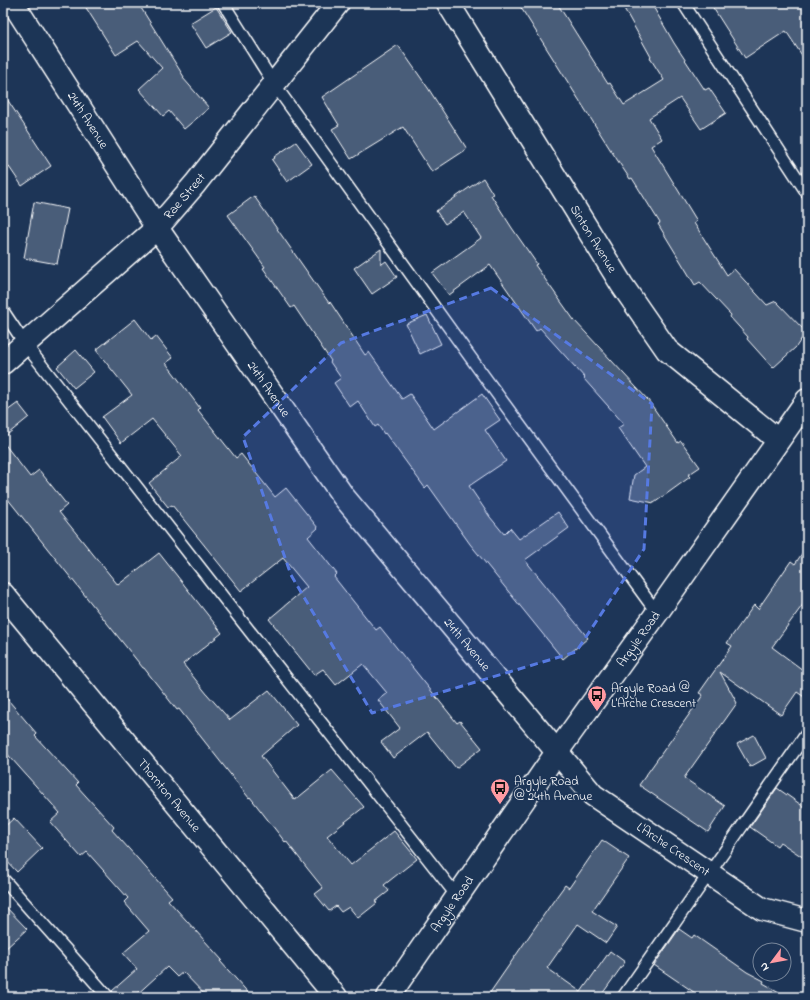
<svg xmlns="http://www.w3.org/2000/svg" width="810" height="1000" viewBox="0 0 810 1000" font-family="'Indie Flower',sans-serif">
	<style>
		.building { fill: #4a5d79; stroke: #fff }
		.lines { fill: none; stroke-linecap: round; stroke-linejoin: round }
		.lane-casing { stroke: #fff; stroke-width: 14 }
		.street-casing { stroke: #fff; stroke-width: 25 }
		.secondary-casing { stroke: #fff; stroke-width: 25 }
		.lane { stroke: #1d3557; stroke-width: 11 }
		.street { stroke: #1d3557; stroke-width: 22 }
		.secondary { stroke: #1d3557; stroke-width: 22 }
		.marked { fill: #567ae2; fill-opacity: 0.2; stroke: #567ae2; stroke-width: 3; stroke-dasharray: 8 5; stroke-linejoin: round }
		.labels { text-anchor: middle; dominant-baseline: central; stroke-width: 3.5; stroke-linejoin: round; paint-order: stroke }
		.street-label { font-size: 13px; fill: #fff; stroke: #1d3557 }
		.poi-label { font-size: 13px; fill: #fff; stroke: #1d3557; text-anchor: start }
	</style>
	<rect width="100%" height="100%" fill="#1d3557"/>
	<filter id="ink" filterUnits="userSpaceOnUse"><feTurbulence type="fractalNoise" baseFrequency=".025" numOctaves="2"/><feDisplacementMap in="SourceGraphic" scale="8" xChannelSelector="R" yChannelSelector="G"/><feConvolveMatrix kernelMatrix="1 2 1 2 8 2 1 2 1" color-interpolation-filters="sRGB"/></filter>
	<g filter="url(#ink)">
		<path class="building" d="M83,3H138L184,77L183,78L209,108L184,129L169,111L163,116L139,89L162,68L138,41L116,55Z
			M518,3H557L608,84L610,83L624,105L664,80L650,58L651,57L621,3H651L674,43L705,90L709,88L726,113L701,129L680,98L649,118L662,139L651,146L697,221L694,223L727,275L734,269L767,305L776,301L806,332L796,347L773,368L747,339L748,337L730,317L731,315L700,282L695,285L658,224L660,223L632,178L630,179L610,149Z
			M710,3H807V63L786,31L745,58Z
			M216,7L232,32L206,48L190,23Z
			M398,45L428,88L467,149L432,172L403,127L351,159L332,129L339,125L322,97Z
			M3,93L51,166L22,186L3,158Z
			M296,142L312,164L287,182L272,160L275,158L274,157Z
			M483,178L493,194L491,195L512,228L537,264L535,265L574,320L648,400L678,443L681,441L700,467L688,475L690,477L654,503L630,498L634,475L645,467L618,428L624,424L584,379L585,378L540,328L536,331L490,265L449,295L432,273L481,238L464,212L445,224L436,211Z
			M254,196L329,303L330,302L365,355L369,352L402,399L410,394L434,429L482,394L500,420L485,430L506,461L469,486L490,517L504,534L510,528L519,539L558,512L569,528L525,560L588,638L563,659L470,544L428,485L425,488L385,433L384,434L378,425L375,427L358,401L350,407L334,383L341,378L330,362L331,361L294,306L291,308L263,268L265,267L228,215Z
			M34,202L68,209L57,264L24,258Z
			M381,249V262L382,264L386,261L397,277L372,294L354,268Z
			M427,315L441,344L420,354L406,324Z
			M135,319L151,340L156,336L173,358L166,363L200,408L198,410L236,458L241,454L275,497L286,488L318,528L308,537L337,574L334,577L376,630L380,627L457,723L460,721L482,748L456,768L427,732L393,758L381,742L400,728L378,700L387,693L363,664L336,685L323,669L314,675L269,619L307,587L283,558L241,591L172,505L168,507L149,483L182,456L152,419L121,443L102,417L132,395L96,350Z
			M76,350L94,372L74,388L57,367Z
			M18,403L29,417L3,438V414Z
			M3,442L30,477L39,470L67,505L59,512L118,585L159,553L222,633L183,664L207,694L230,720L269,690L297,725L261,756L295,800L332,770L364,807L327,836L351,865L394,831L417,859L384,885L389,891L375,902L377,903L358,918L349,907L341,912L336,906L329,911L315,894L323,888L307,868L286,841L285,842L250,797L249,798L179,709L177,710L144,668H143L3,493Z
			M807,546V599L772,647L807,673V699L797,692L781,715L720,672L737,703L684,778L725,806L708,832L639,785L703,695L699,693L732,646L727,643L754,605L758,609L791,561L795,564Z
			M3,694L37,734L35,736L78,783L76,785L114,827L112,830L172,897L168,900L222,960L220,961L252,997H207L183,972L177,977L167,967L134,997H115L112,991L137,969L123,953L149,931L124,902L128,898L87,852L81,857L50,822L60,813L3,749Z
			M754,735L766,758L750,767L737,744Z
			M777,788L807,809V860L780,842L777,846L750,827Z
			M14,818L42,848L17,872L3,857V828Z
			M602,840L629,858L592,911L617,927L606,943L578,924L547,968L581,992L610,951L625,962L600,997H487L552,903L565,885L569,888Z
			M3,904L27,929L3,951Z
			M679,929L692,938L694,935L747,972L764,981L763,983L788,997H701L654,965Z"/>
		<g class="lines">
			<g class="lane-casing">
				<path id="lane" d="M223,3L274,84L481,372L657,613
					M683,3L807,193
					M3,311L25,344L457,896
					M3,879L108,997
					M623,997L807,733"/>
			</g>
			<g class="street-casing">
				<g id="street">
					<path id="s1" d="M13,3L157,228L343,496L593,795L762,909L807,921"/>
					<path id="s2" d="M448,3L622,285L667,350L778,440"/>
					<path id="s3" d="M3,594L336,997"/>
				</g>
			</g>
			<g class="secondary-casing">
				<g id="secondary">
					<path id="s4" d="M3,363L157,228L195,184L338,3"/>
					<path id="s5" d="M388,997L557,752L657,613L807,400"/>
				</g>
			</g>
			<use href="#lane" class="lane"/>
			<use href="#street" class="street"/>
			<use href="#secondary" class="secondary"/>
		</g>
	</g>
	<path class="marked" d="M491,288L652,404L644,549L576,652L372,713L291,575L243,437L341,343Z"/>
	<defs>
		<g id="bus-pin" transform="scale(1)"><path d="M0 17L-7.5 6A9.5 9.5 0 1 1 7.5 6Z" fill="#ff9aa2" stroke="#1d3557"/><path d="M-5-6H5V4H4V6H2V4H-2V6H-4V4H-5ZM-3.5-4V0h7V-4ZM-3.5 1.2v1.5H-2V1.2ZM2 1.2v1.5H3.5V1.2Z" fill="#111"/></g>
	</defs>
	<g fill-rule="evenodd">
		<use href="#bus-pin" x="597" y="695"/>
		<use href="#bus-pin" x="500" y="788"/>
	</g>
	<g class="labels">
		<g class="street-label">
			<text stroke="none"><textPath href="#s1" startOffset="139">24th Avenue</textPath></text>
			<text stroke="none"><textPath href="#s4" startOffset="247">Rae Street</textPath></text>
			<text stroke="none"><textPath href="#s2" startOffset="277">Sinton Avenue</textPath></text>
			<text stroke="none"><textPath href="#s1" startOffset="463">24th Avenue</textPath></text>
			<text stroke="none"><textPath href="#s5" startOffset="437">Argyle Road</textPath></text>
			<text stroke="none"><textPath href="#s1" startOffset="787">24th Avenue</textPath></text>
			<text stroke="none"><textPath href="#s3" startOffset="261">Thornton Avenue</textPath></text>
			<text stroke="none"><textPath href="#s1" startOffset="1080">L'Arche Crescent</textPath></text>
			<text stroke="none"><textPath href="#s5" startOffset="113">Argyle Road</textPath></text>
		</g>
		<g class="poi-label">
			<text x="611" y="688">Argyle Road @<tspan x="611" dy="15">L'Arche Crescent</tspan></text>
			<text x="514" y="781">Argyle Road<tspan x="514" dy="15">@ 24th Avenue</tspan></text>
		</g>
	</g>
	<rect width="810" height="1000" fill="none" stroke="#1d3557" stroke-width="16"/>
	<rect x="8" y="8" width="794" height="984" fill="none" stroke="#fff" stroke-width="1.5" filter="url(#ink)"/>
	<g transform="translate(772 962) rotate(238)"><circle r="19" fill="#1d3557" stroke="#77869a"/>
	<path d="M0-3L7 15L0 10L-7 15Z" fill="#ff9aa2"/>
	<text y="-6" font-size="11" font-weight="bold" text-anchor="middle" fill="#ffffff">N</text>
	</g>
</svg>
